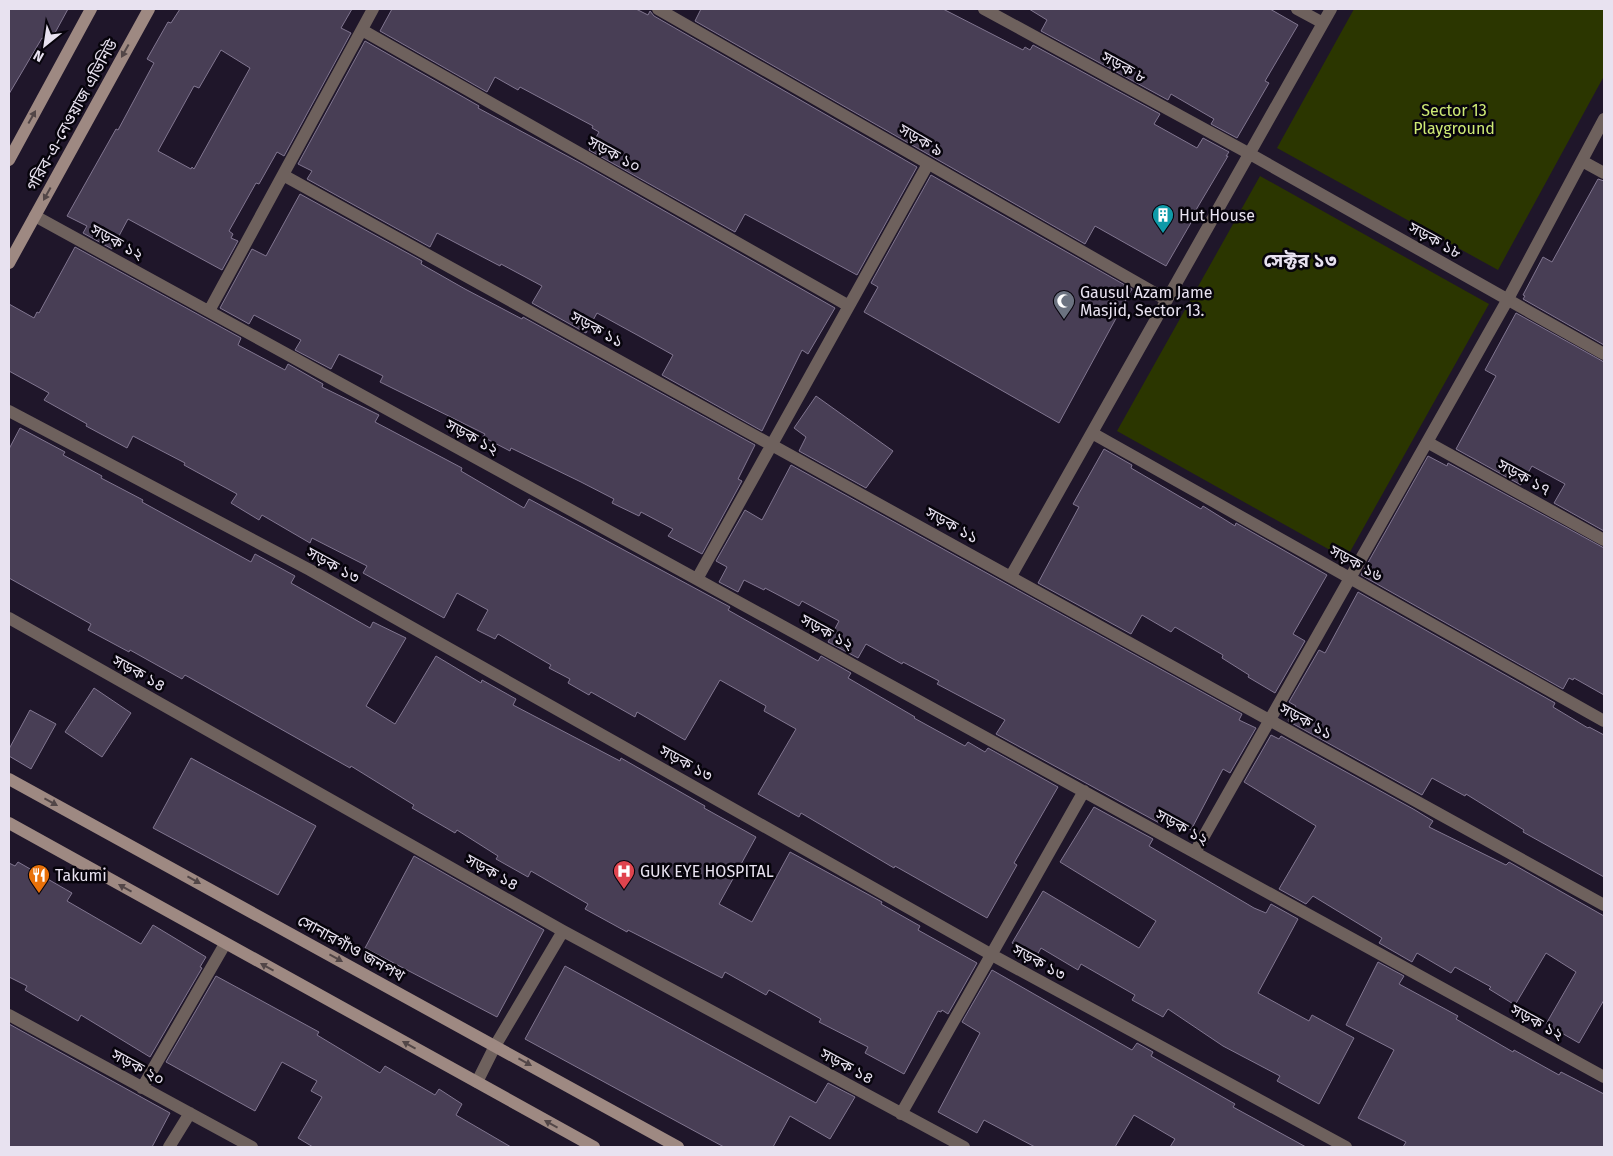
<svg xmlns="http://www.w3.org/2000/svg" width="1613" height="1156" viewBox="0 0 1613 1156" font-family="'Fira Sans','Noto Sans Bengali',sans-serif">
	<style>
		.green { fill: #2b3600 }
		.building { fill: #483e55; stroke: #817690; fill-rule: evenodd }
		.lines { fill: none; stroke-linecap: round; stroke-linejoin: round }
		.street { stroke: #6e615d; stroke-width: 12 }
		.secondary { stroke: #9e8982; stroke-width: 12 }
		.oneway { fill: #524647 }
		.labels { text-anchor: middle; dominant-baseline: central; stroke-width: 5; stroke-linejoin: round; paint-order: stroke }
		.street-label { font-size: 16px; fill: #e8e2f0; stroke: #07040c }
		.park-label { font-size: 16px; fill: #ceea75; stroke: #07040c }
		.poi-label { font-size: 16px; fill: #e8e2f0; stroke: #07040c; text-anchor: start }
		.quarter-label { font-size: 19px; font-weight: bold; fill: #e8e2f0; stroke: #07040c }
	</style>
	<rect width="100%" height="100%" fill="#1f162a"/>
	<path class="green" d="M1354,9H1604V76L1498,270L1277,148Z
		M1260,176L1489,304L1346,559L1117,431Z"/>
	<path class="building" d="M9,9H68L50,42L42,38L9,94Z
		M180,9H352L341,28L351,33L284,156L277,152L259,184L256,183L229,231L233,234L231,238L238,241L222,270L128,219L112,249L83,233L87,226L67,216L116,129L118,130L154,63L147,59L168,22L171,23ZM221,50L250,68L194,169L192,167L191,169L158,151L194,86L199,88Z
		M392,9H636L648,15L650,11L654,16L917,167L857,275L745,214L735,232L589,150L599,132L592,128L593,126L520,87L518,90L495,77L487,92L380,31Z
		M701,9H943L1023,50L1025,47L1030,50L1033,45L1160,114L1154,124L1197,148L1203,138L1229,152L1226,156H1228L1190,220L1192,221L1166,266L1095,226L1085,244L695,21Z
		M1029,9H1270L1298,25L1265,81L1269,83L1237,138L1211,124L1214,119L1171,94L1168,100L1041,31L1047,20Z
		M365,41L479,106L478,108L582,164L835,308L808,354L802,350L762,431L662,375L673,355L639,336L597,313L586,333L532,303L542,286L501,264L500,266L437,233L430,247L307,179L312,171L298,164Z
		M931,175L1132,289L1059,423L864,312L878,287L871,283Z
		M1598,179L1604,181V345L1523,299L1525,296L1523,295L1543,257L1552,262Z
		M300,194L422,261L421,264L465,289L522,319L523,317L755,445L738,479L742,481L702,554L668,536L673,529L641,512L639,516L612,503L614,499L581,482L511,448L510,451L483,437L485,434L380,382L383,376L339,354L331,369L295,350L301,340L254,315L249,324L220,308L252,249L266,256Z
		M75,247L241,338L238,345L285,370L288,364L323,384L322,387L379,415L375,422L462,468L461,471L524,508L529,499L730,607L728,610L818,661L821,656L851,673L848,678L915,717L914,718L965,746L968,742L985,752L988,748L1058,787L1014,863L1017,865L987,918L895,866L894,868L801,813L799,817L758,794L796,729L764,711L766,706L720,680L685,740L637,712L635,717L591,692L589,695L568,683L570,679L549,668L551,665L498,634L495,639L477,630L488,610L457,593L444,618L363,573L367,566L312,538L310,543L262,515L259,520L231,503L237,494L184,465L185,463L133,436L127,448L86,426L87,424L44,400L49,393L9,371V304L34,318L37,312L39,313Z
		M1516,313L1604,362V531L1554,503L1565,484L1532,466L1521,485L1456,449L1496,376L1485,370Z
		M816,396L893,451L866,488L799,451L806,437L794,428Z
		M20,428L65,452L63,455L102,476L101,478L143,500L142,502L251,562L255,554L295,576L291,583L370,628L373,622L406,638L366,706L395,724L436,656L481,683L482,680L516,699L513,705L620,761L621,758L705,806L704,808L756,837L719,904L752,922L790,852L882,902L881,904L920,926L918,930L977,963L948,1014L942,1010L941,1012L938,1011L904,1074L865,1053L868,1047L819,1022L821,1019L769,990L766,995L725,972L722,978L628,930L627,932L585,909L588,904L531,871L528,877L496,859L498,856L457,830L455,833L412,808L414,805L351,766L350,768L185,675L182,679L130,650L129,652L88,630L91,624L9,578V449Z
		M1104,449L1132,465L1131,468L1201,509L1203,506L1235,526L1236,523L1327,575L1293,634L1305,641L1275,693L1248,677L1249,675L1222,658L1223,655L1175,627L1171,632L1142,615L1131,634L1038,583L1079,507L1073,504Z
		M1428,456L1447,466L1448,463L1604,548V695L1574,678L1573,680L1569,678L1563,689L1361,575Z
		M791,465L1242,714L1239,720L1256,728L1230,773L1223,769L1191,830L1165,816L1161,824L996,734L1005,720L937,684L939,681L903,662L902,664L866,644L858,658L828,642L839,621L802,601L799,606L765,588L764,590L744,580L738,592L719,582L727,567L716,561L745,510L762,520Z
		M1358,592L1555,703L1553,707L1588,728L1589,727L1604,735V877L1523,832L1524,830L1466,794L1465,796L1432,778L1422,795L1288,721L1296,706L1289,702L1319,650L1325,653Z
		M94,688L131,713L102,757L65,732Z
		M30,710L56,724L31,769L9,756V749Z
		M1271,735L1279,739L1281,736L1415,810L1433,821L1429,827L1506,865L1509,862L1604,916V1000L1579,1043L1546,1024L1576,972L1546,953L1515,1005L1489,989L1491,987L1455,967L1451,973L1417,953L1412,962L1379,943L1382,938L1313,896L1306,904L1279,889L1316,826L1244,782Z
		M191,758L316,826L278,895L153,828Z
		M1094,807L1153,839L1149,846L1254,908L1266,913L1271,904L1298,919L1258,993L1309,1021L1312,1015L1354,1038L1319,1104L1277,1081L1280,1076L1223,1046L1168,1009L1163,1017L1132,1000L1135,995L1081,964L1078,970L1041,948L1036,957L1012,943L1043,891L1139,948L1156,921L1060,862Z
		M414,856L544,930L497,1017L365,948Z
		M18,862L72,893L67,901L141,944L153,925L206,957L200,967L202,968L150,1057L81,1015L78,1021L25,990L27,986L9,977V863L15,866Z
		M1378,962L1404,976L1399,984L1458,1016L1456,1019L1513,1052L1514,1050L1559,1075L1561,1072L1604,1094V1147H1403L1406,1142L1358,1118L1394,1050L1346,1025Z
		M565,966L816,1103L828,1083L855,1097L830,1139L790,1116L773,1147H724L525,1039Z
		M992,970L1132,1050L1137,1043L1153,1052L1151,1056L1235,1104L1233,1107L1306,1147H1170L1175,1139L1134,1115L1115,1147H1035L984,1120L977,1133L938,1112L980,1033L962,1022Z
		M216,976L319,1032L317,1035L380,1073L385,1066L435,1095L439,1089L462,1104L456,1115L511,1147H313L298,1138L322,1097L311,1091L317,1081L282,1062L255,1111L166,1062Z
		M9,1024L170,1113L152,1147H9Z"/>
	<g class="lines">
		<path class="street" d="M658,9L1167,300
			M984,9L1250,154L1604,354
			M1297,9L1323,23
			M362,30L849,306
			M1582,161L1604,173
			M283,175L1604,905
			M35,216L1604,1077
			M209,311L373,9
			M9,411L310,570L992,955L1346,1147
			M1092,433L1604,721
			M1427,442L1604,540
			M1011,576L1331,9
			M697,579L928,164
			M9,618L563,931L964,1147
			M1195,852L1508,299L1604,119
			M9,1015L252,1147
			M477,1082L495,1046L563,931
			M142,1088L225,944
			M901,1114L1084,791
			M169,1147L190,1113"/>
		<path class="secondary" d="M9,160L91,9
			M9,263L149,9
			M9,779L678,1147
			M9,823L594,1147"/>
	</g>
	<defs><path id="oneway-solid" d="M-6-.8H1V-3.2L6.5 0L1 3.2V.8H-6Z" transform="scale(1.25)"/></defs>
	<g class="oneway">
		<use href="#oneway-solid" transform="translate(125 51) rotate(119)"/>
		<use href="#oneway-solid" transform="translate(32 117) rotate(-61)"/>
		<use href="#oneway-solid" transform="translate(47 194) rotate(119)"/>
		<use href="#oneway-solid" transform="translate(51 802) rotate(29)"/>
		<use href="#oneway-solid" transform="translate(194 880) rotate(29)"/>
		<use href="#oneway-solid" transform="translate(125 888) rotate(-151)"/>
		<use href="#oneway-solid" transform="translate(336 958) rotate(29)"/>
		<use href="#oneway-solid" transform="translate(267 967) rotate(-151)"/>
		<use href="#oneway-solid" transform="translate(409 1045) rotate(-151)"/>
		<use href="#oneway-solid" transform="translate(525 1062) rotate(29)"/>
		<use href="#oneway-solid" transform="translate(551 1124) rotate(-151)"/>
	</g>
	<defs>
		<g id="building-pin" transform="scale(1.125)"><path d="M0 17L-7.5 6A9.5 9.5 0 1 1 7.5 6Z" fill="#0f9aa8" stroke="#07040c"/><path d="M-4-6H4V6H1V3H-1V6H-4ZM-2.5-4.3h1.7v1.8h-1.7ZM.8-4.3h1.7v1.8H.8ZM-2.5-1h1.7V.8h-1.7ZM.8-1h1.7V.8H.8Z" fill="#fff"/></g>
		<g id="mosque-pin" transform="scale(1.125)"><path d="M0 17L-7.5 6A9.5 9.5 0 1 1 7.5 6Z" fill="#6b7280" stroke="#07040c"/><path d="M3.5-4.9A6 6 0 1 0 3.5 4.9A5 5 0 1 1 3.5-4.9Z" fill="#fff"/></g>
		<g id="hospital-pin" transform="scale(1.125)"><path d="M0 17L-7.5 6A9.5 9.5 0 1 1 7.5 6Z" fill="#e0444e" stroke="#07040c"/><path d="M-5-5h3v3.5h4V-5h3V5h-3V1.5h-4V5h-3Z" fill="#fff"/></g>
		<g id="restaurant-pin" transform="scale(1.125)"><path d="M0 17L-7.5 6A9.5 9.5 0 1 1 7.5 6Z" fill="#e8710a" stroke="#07040c"/><path d="M-5-6h1v4h1v-4h1v4h1v-4h1v5L-1.5 .5V6h-2V.5L-5-1ZM5-6V6H3V1.5H1.5Q1.5-4 5-6Z" fill="#fff"/></g>
	</defs>
	<g fill-rule="evenodd">
		<use href="#building-pin" x="1163" y="215"/>
		<use href="#mosque-pin" x="1064" y="301"/>
		<use href="#hospital-pin" x="624" y="871"/>
		<use href="#restaurant-pin" x="39" y="875"/>
	</g>
	<g class="labels">
		<g class="street-label">
			<text transform="translate(1124 67) rotate(29)">সড়ক ৮</text>
			<text transform="translate(72 115) rotate(-61)">গরিব-এ-নেওয়াজ এভিনিউ</text>
			<text transform="translate(921 140) rotate(30)">সড়ক ৯</text>
			<text transform="translate(614 154) rotate(29)">সড়ক ১০</text>
			<text transform="translate(1435 240) rotate(29)">সড়ক ১৮</text>
			<text transform="translate(117 242) rotate(29)">সড়ক ১২</text>
			<text transform="translate(597 329) rotate(29)">সড়ক ১১</text>
			<text transform="translate(472 437) rotate(29)">সড়ক ১২</text>
			<text transform="translate(1524 477) rotate(29)">সড়ক ১৭</text>
			<text transform="translate(952 525) rotate(29)">সড়ক ১১</text>
			<text transform="translate(1356 563) rotate(29)">সড়ক ১৬</text>
			<text transform="translate(333 565) rotate(29)">সড়ক ১৩</text>
			<text transform="translate(827 632) rotate(29)">সড়ক ১২</text>
			<text transform="translate(139 673) rotate(29)">সড়ক ১৪</text>
			<text transform="translate(1306 721) rotate(29)">সড়ক ১১</text>
			<text transform="translate(686 763) rotate(29)">সড়ক ১৩</text>
			<text transform="translate(1182 827) rotate(29)">সড়ক ১২</text>
			<text transform="translate(492 872) rotate(29)">সড়ক ১৪</text>
			<text transform="translate(351 948) rotate(29)">সোনারগাঁও জনপথ</text>
			<text transform="translate(1039 962) rotate(29)">সড়ক ১৩</text>
			<text transform="translate(1537 1022) rotate(29)">সড়ক ১২</text>
			<text transform="translate(847 1066) rotate(28)">সড়ক ১৪</text>
			<text transform="translate(138 1067) rotate(29)">সড়ক ২০</text>
		</g>
		<g class="park-label">
			<text x="1454" y="110">Sector 13<tspan x="1454" dy="18">Playground</tspan></text>
		</g>
		<g class="poi-label">
			<text x="1179" y="215">Hut House</text>
			<text x="1080" y="292">Gausul Azam Jame<tspan x="1080" dy="18">Masjid, Sector 13.</tspan></text>
			<text x="640" y="871">GUK EYE HOSPITAL</text>
			<text x="55" y="875">Takumi</text>
		</g>
		<g class="quarter-label">
			<text x="1300" y="260">সেক্টর ১৩</text>
		</g>
	</g>
	<rect width="1613" height="1156" fill="none" stroke="#e8e2f0" stroke-width="20"/>
	<g transform="translate(45 45) rotate(210)" stroke="#07040c" stroke-width="4" paint-order="stroke">
	<path d="M0-4L9 19L0 12L-9 19Z" fill="#e8e2f0"/>
	<text y="-8" font-size="14" font-weight="bold" text-anchor="middle" fill="#e8e2f0">N</text>
	</g>
</svg>
